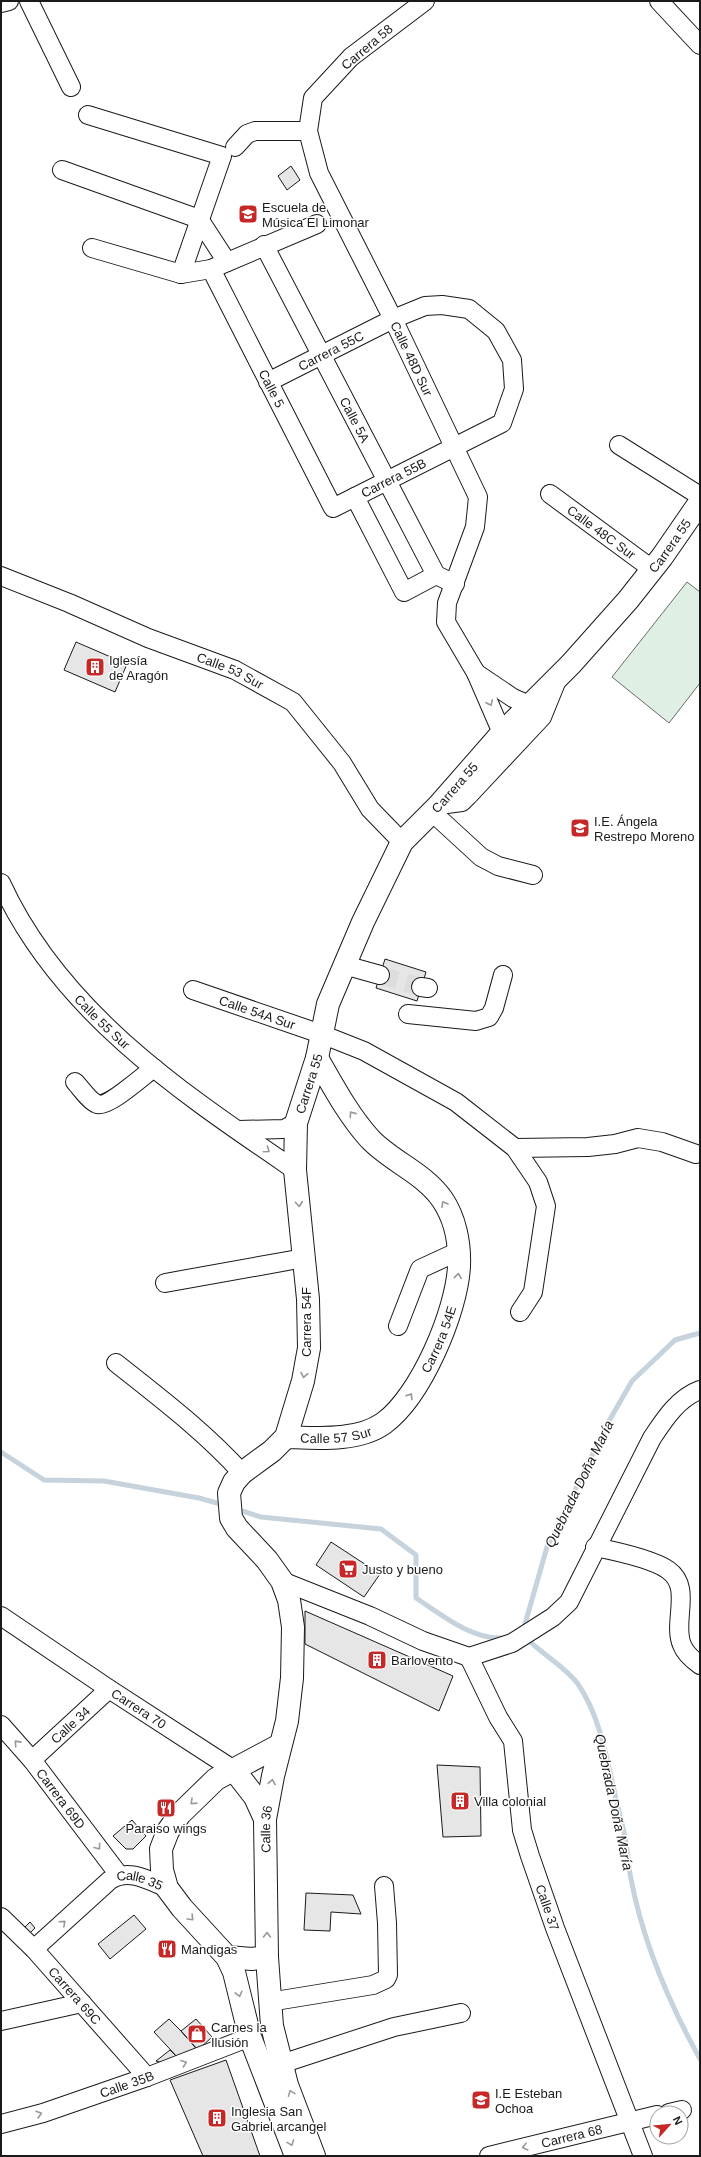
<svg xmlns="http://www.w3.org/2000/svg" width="701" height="2157" viewBox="0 0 701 2157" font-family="Helvetica,sans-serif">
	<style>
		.green { fill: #e0efe3; stroke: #6a6a6a }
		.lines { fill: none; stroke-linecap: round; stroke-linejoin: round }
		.stream { stroke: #c6d2dc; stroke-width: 5 }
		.building { fill: #e6e6e6; stroke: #1a1a1a }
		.minor-tunnel { stroke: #ddd; stroke-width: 18; stroke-dasharray: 18 9; stroke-linecap: butt }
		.minor-casing { stroke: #1a1a1a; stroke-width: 20 }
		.major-casing { stroke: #1a1a1a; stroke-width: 24 }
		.minor { stroke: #fff; stroke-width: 18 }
		.major { stroke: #fff; stroke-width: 22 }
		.oneway { stroke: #989898 }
		.labels { text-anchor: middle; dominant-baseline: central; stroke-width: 3; stroke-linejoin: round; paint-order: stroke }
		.street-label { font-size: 13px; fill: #1a1a1a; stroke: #fff }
		.poi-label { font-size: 13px; fill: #1a1a1a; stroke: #fff; text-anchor: start }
		.water-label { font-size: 14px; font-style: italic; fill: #1a1a1a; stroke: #fff }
	</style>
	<rect width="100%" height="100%" fill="#fff"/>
	<path class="green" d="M687,582L700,592V683L669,723L612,677Z"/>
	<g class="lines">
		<path class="stream" d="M1,1452L44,1480L104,1481L199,1498L224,1505
			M236,1509L261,1517L381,1529L416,1555V1598C442,1615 472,1640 503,1638
			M523,1631L547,1547L609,1421L632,1381L675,1340L700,1333
			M526,1638C542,1654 564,1666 578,1684C599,1715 606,1754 614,1790C617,1805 622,1821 625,1837C628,1851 628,1865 631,1879C643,1942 669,2003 700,2059"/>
	</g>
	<path class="building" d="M291,166L300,180L287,190L278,176Z
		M76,642L127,664L115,692L64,670Z
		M385,959L426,972L417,1001L376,988Z
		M331,1542L380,1574L364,1597L316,1565Z
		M305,1611L453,1676L439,1711L305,1644Z
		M437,1765L480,1767L481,1836L443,1837Z
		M132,1820L146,1836L133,1849H126L113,1836Z
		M306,1893L353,1895L361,1914L331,1912L330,1931L304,1930Z
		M134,1915L146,1929L110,1959L98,1944Z
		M30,1922L35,1928L29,1934L24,1928Z
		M169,2019L181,2031L200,2053L180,2060L154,2032Z
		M196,2019L212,2037L198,2050L181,2031Z
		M170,2050L180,2060L162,2063L156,2061Z
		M226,2060L260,2156H203L170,2080Z"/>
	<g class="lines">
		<path class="minor-tunnel" d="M380,975L421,987"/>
		<g class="minor-casing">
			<g id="minor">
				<path d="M29,1L71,87"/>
				<path id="s1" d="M425,1L351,57L313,98L308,131L319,173L393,319L478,497L475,527L447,603L446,622L476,673L502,733"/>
				<path d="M659,1L700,45"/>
				<path d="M1,3L9,1"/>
				<path d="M88,115L222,156L181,274"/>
				<path d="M235,147L247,134L255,131H308"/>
				<path d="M62,170L199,219L227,262"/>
				<path id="s2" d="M264,245L436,575L455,584"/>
				<path d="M92,248L181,274L211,269L317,224"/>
				<path id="s3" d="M211,269L333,508L502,423L514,389L512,360L496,331L469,309L442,305L425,306L393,319L268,382"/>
				<path d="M619,445L700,496"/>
				<path id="s4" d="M550,494L652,569"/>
				<path d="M355,497L404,592L436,575"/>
				<path id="s5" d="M1,576L69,603L148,638L235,670L293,702L342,763L370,809L402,842"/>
				<path d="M476,673L513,698L529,705"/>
				<path d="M439,805L462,802L468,796L542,717L557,680"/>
				<path d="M432,812L481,857L498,866L533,875"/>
				<path id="s6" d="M1,883C60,1012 182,1093 295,1170"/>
				<path d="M344,965L380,975"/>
				<path d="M421,987L428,988"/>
				<path id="s7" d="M193,990L321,1034L364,1051L456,1102L515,1148L538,1182L546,1206L533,1292L520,1312"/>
				<path d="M408,1014L476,1021L489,1017L494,1008L503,975"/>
				<path d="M75,1082C81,1088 89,1101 97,1104C108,1108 144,1075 154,1068"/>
				<path d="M238,1130L284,1129L296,1123"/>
				<path d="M515,1148L588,1147L615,1144L638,1138L662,1142L696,1154"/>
				<path d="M165,1283L304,1258"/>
				<path d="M398,1326L420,1269L459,1251"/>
				<path d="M116,1363C160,1398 204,1431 242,1473"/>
				<path d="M595,1547C615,1551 653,1559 668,1570C693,1587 672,1622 682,1645C685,1653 693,1660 700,1665"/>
				<path d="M282,1581L370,1616L423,1641L469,1657L512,1643L553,1617L569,1602L652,1438C664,1420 678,1398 700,1390"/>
				<path id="s8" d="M1,1616L109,1689L234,1770"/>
				<path id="s9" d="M469,1657L498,1717L513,1741L522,1830L530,1856L555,1928L643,2156"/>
				<path id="s10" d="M1,1725L32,1760L119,1875"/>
				<path id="s11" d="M32,1760L109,1689"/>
				<path id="s12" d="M1,1917L34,1949L147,2077"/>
				<path id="s13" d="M34,1949L110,1880C129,1868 148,1880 167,1888"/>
				<path d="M269,2002L373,1985L386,1979L388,1975L387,1923L384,1886"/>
				<path d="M1,2021L82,2003"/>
				<path d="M281,2064L394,2027L461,2013"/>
				<path d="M669,2113L682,2110"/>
				<path id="s14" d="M1,2124L43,2113L147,2077L250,2037"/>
				<path id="s15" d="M489,2156L657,2115"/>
			</g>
		</g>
		<g class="major-casing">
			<g id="major">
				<path id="s16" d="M286,1437C316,1438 358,1442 384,1423C421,1396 457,1311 459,1266C460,1243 455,1218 442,1199C424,1173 392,1162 370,1139C349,1116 333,1086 317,1058"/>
				<path d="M280,1745L216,1779L180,1814L168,1831L161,1849L162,1870L167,1888L182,1908L227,1957L234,1972L250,2037L296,2156"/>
				<path d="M234,1770L255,1797L265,1819"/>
				<path d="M227,1957L252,1959L267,1957"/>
				<path id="s17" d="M314,2156L287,2085L272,2026L267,1957L265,1819L273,1776L287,1721L292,1678L293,1627L289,1600L282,1581L267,1560L237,1528L231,1518L229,1493L234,1482L242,1473L272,1451L286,1437L303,1381L309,1348L308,1299L295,1170L296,1123L317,1058L328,1004L363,922L402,842L439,805L502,733L571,664L628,600L662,557L700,502"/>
			</g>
		</g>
		<use href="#minor" class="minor"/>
		<use href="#major" class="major"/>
	</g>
	<defs><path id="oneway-chevron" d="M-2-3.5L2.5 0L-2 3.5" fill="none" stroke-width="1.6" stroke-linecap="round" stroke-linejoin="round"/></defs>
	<g class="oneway">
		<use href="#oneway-chevron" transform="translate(490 703) rotate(65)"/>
		<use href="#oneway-chevron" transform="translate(352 1114) rotate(-125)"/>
		<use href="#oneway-chevron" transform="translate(267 1150) rotate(35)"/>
		<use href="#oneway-chevron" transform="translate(299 1204) rotate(85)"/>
		<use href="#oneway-chevron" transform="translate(444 1204) rotate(-119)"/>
		<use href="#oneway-chevron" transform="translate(458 1276) rotate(-84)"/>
		<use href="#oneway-chevron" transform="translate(304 1375) rotate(101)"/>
		<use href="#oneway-chevron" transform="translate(410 1396) rotate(-58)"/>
		<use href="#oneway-chevron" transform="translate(17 1743) rotate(-132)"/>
		<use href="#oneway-chevron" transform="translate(272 1782) rotate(-80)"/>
		<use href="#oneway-chevron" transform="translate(193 1802) rotate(136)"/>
		<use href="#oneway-chevron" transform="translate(98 1847) rotate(53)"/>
		<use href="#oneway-chevron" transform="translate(191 1918) rotate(46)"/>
		<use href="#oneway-chevron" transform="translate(63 1923) rotate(-42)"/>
		<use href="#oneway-chevron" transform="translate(267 1935) rotate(-90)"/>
		<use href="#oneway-chevron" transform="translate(239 1994) rotate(76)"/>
		<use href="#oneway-chevron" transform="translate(184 2063) rotate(-20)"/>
		<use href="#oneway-chevron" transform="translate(291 2093) rotate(-111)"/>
		<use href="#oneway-chevron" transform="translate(39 2114) rotate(-17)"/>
		<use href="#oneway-chevron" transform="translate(291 2143) rotate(70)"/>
		<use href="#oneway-chevron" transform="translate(525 2147) rotate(166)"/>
	</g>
	<defs>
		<g id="school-square" transform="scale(1)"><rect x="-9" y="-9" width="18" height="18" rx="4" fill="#c62828" stroke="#fff"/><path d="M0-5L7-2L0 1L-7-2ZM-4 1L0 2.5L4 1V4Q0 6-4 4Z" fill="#fff"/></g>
		<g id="building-square" transform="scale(1)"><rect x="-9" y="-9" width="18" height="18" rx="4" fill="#c62828" stroke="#fff"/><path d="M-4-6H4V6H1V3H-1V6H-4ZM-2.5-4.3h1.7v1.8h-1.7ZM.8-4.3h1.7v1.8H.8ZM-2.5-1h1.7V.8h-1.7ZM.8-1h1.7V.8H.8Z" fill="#fff"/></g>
		<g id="supermarket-square" transform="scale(1)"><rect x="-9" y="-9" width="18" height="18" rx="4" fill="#c62828" stroke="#fff"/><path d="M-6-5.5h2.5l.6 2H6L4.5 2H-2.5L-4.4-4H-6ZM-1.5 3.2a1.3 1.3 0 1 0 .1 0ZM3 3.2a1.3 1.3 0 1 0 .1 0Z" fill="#fff"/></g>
		<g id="restaurant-square" transform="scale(1)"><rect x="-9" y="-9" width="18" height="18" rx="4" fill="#c62828" stroke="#fff"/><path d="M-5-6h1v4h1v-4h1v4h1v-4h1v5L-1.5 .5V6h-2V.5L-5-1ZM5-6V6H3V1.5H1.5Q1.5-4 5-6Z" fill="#fff"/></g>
		<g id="shop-square" transform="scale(1)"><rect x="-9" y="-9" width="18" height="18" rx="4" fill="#c62828" stroke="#fff"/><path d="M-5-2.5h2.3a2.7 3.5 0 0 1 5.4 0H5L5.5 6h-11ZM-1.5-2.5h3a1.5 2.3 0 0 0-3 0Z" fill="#fff"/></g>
	</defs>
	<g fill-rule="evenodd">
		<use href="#school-square" x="248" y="214"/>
		<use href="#building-square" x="95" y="667"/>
		<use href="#school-square" x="580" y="828"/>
		<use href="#supermarket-square" x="348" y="1569"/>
		<use href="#building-square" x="377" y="1660"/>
		<use href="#building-square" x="460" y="1801"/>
		<use href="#restaurant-square" x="166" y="1808"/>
		<use href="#restaurant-square" x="167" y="1949"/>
		<use href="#shop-square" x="197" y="2034"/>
		<use href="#school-square" x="481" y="2100"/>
		<use href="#building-square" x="217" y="2118"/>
	</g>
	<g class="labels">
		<g class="street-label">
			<text transform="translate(367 47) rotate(-40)">Carrera 58</text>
			<text transform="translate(331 351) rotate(-27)">Carrera 55C</text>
			<text stroke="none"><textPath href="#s1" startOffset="433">Calle 48D Sur</textPath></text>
			<text stroke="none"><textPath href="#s3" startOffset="134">Calle 5</textPath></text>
			<text stroke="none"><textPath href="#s2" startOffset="197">Calle 5A</textPath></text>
			<text stroke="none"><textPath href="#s3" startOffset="336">Carrera 55B</textPath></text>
			<text stroke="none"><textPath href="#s4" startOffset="64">Calle 48C Sur</textPath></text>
			<text stroke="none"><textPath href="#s17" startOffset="1793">Carrera 55</textPath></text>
			<text stroke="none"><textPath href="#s5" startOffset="248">Calle 53 Sur</textPath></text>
			<text stroke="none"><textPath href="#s17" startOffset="1469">Carrera 55</textPath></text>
			<text stroke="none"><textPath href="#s7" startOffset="68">Calle 54A Sur</textPath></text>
			<text stroke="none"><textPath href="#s6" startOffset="173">Calle 55 Sur</textPath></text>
			<text stroke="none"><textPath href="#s17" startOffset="1133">Carrera 55</textPath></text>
			<text transform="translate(306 1322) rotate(-90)">Carrera 54F</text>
			<text stroke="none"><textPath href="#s16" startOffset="202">Carrera 54E</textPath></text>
			<text stroke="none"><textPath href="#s16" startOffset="50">Calle 57 Sur</textPath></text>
			<text stroke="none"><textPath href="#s8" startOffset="166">Carrera 70</textPath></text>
			<text stroke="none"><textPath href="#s11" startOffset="52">Calle 34</textPath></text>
			<text stroke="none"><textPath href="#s10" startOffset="95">Carrera 69D</textPath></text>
			<text stroke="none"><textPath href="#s17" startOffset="334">Calle 36</textPath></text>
			<text stroke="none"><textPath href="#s13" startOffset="134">Calle 35</textPath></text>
			<text stroke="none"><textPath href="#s9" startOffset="266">Calle 37</textPath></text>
			<text stroke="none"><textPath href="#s12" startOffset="108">Carrera 69C</textPath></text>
			<text stroke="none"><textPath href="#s14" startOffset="132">Calle 35B</textPath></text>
			<text stroke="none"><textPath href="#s15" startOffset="85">Carrera 68</textPath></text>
		</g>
		<g class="poi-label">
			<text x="262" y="207">Escuela de<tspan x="262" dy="15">Música El Limonar</tspan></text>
			<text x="109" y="660">Iglesía<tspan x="109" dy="15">de Aragón</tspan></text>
			<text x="594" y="821">I.E. Ángela<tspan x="594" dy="15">Restrepo Moreno</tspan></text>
			<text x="362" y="1569">Justo y bueno</text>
			<text x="391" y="1660">Barlovento</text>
			<text x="474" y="1801">Villa colonial</text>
			<text x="166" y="1828" text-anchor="middle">Paraiso wings</text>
			<text x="181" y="1949">Mandigas</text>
			<text x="211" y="2027">Carnes la<tspan x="211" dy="15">Ilusión</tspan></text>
			<text x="495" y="2093">I.E Esteban<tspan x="495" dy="15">Ochoa</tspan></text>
			<text x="231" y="2111">Inglesia San<tspan x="231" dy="15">Gabriel arcangel</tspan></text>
		</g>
		<g class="water-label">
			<text transform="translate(579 1484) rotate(-64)">Quebrada Doña María</text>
			<text transform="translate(614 1802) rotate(78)">Quebrada Doña María</text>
		</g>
	</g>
	<rect width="701" height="2157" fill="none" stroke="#1a1a1a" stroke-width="4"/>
	<g transform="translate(669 2125) rotate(63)"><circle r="19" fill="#ffffff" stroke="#a3a3a3"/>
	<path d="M0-3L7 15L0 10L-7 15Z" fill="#c62828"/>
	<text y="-6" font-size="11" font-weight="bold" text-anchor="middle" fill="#1a1a1a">N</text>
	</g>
</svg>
